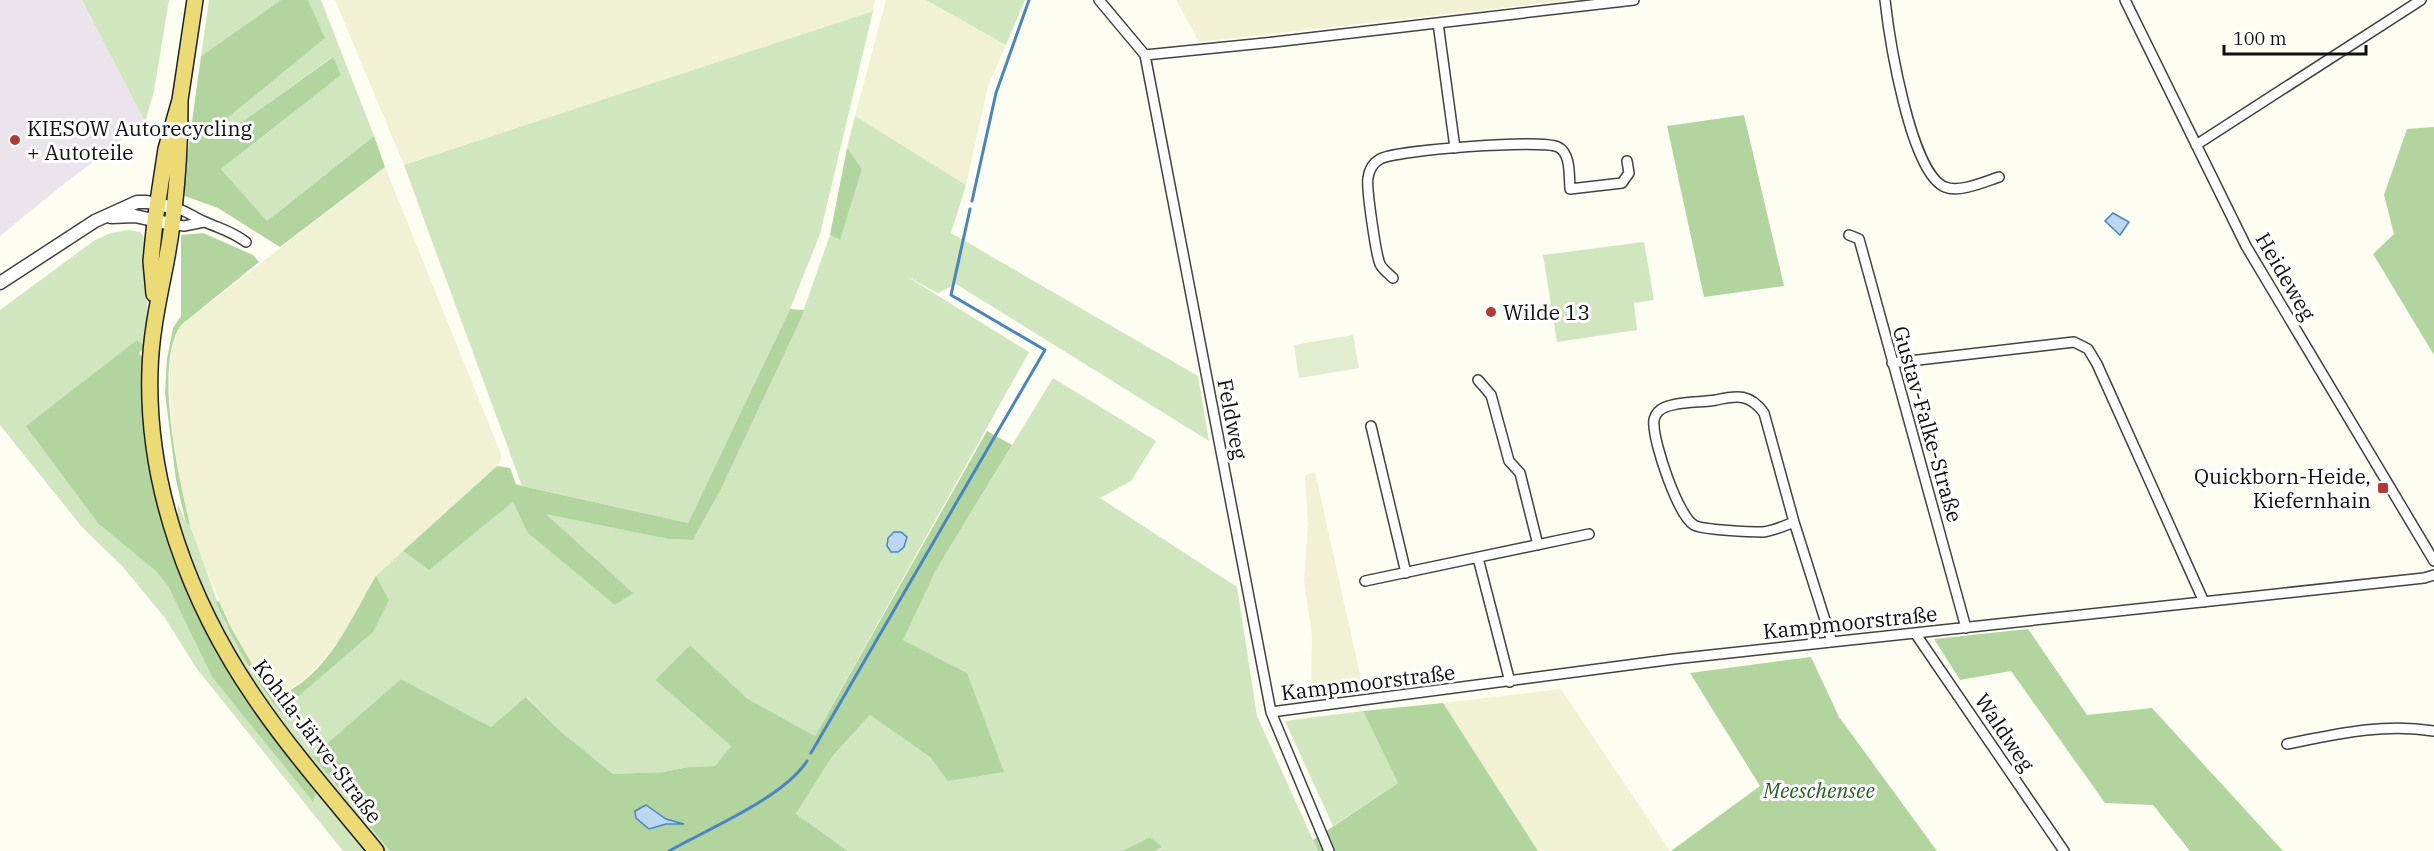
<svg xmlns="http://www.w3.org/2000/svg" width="2434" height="851" viewBox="0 0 2434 851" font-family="'IBM Plex Serif',serif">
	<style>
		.industrial { fill: #ece4ec }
		.farmland { fill: #f1f2d4 }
		.green { fill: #cfe6be }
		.forest { fill: #b2d59f }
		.pitch { fill: #e0eecf }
		.water { fill: #bbd7f1; stroke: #4985c1; stroke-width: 1.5 }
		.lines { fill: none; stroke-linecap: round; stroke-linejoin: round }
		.stream { stroke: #4985c1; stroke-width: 3 }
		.minor-casing { stroke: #424242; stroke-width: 12 }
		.tertiary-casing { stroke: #424242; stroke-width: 15 }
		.primary-casing { stroke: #202020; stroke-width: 18 }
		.minor { stroke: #fff; stroke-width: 9 }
		.tertiary { stroke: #fff; stroke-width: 12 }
		.primary { stroke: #ecdb74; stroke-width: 15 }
		.poi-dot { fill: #b23a33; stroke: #fff; stroke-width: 2 }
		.labels { text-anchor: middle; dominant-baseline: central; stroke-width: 6; stroke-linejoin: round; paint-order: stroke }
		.poi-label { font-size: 21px; fill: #0f0f0f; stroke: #fff; text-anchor: start }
		.street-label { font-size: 21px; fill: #0f0f0f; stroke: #fff }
		.park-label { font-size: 21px; font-style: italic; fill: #2b6125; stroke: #fff }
	</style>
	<rect width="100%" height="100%" fill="#fefdf2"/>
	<path class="industrial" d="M0,0H82L145,122L60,187L0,236Z"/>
	<path class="farmland" d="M335,0H875L873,11L404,165Z
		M886,0H926L1006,45L988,86L966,185L855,116Z
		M1176,0H1571L1199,42Z
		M385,167L501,454V459L497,466L383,569L370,587L351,624L327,656L303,681L276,697L269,693L230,626L205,567L190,525L180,482L173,435L170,391V362L174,339L181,325Z
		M1315,472L1365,697L1311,703L1312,635L1304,581L1308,523L1305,475Z
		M1561,689L1670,851H1538L1443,703Z"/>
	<path class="green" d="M82,0H169L154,91L145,122Z
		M209,0H281L201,56Z
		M308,0H321L374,136L267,221L221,169L341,75L332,57L220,139L214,129L324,38Z
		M926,0H1025L1006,45Z
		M873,11L820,234L790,309L688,523L522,486L404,165Z
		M855,116L966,185L951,233L1198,376L1209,441L956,284L938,293L906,276L1029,352L815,736L748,699L690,645L655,680L731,746L715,766L689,767L663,772L613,774L560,731L527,697L491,727L401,679L314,756L390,851H383C329,785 271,719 228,645C213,618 200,586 190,557C184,541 175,521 178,504L186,523L190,525L225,623L280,712L389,600L376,576L403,551L429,569L513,502L527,532L632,593L545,513L668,539L693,540L721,489L799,323L830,235L839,240L862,169L847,148Z
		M128,230L140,232L145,239L151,240L145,346L137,340L156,571L168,586L212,677L313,802L245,693L368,851H343L197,669L165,618L123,567L82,527L0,425V310L95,240L111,233Z
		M1644,242L1654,300L1634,303L1637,330L1557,342L1543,255Z
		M1053,378L1156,441L1131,481L1100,498L1237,587L1257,716L1318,851H1155L1162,848L1150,837L1122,851H848L796,814L831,758L870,715L930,757L948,781L967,673L902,640L935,572Z
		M1363,711L1398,783L1333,826L1285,721Z"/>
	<path class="forest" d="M281,0H308L325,38L214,129L220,138L333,57L341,75L221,169L267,221L374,136L385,167L280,247L218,208L182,195L201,56Z
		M1744,115L1784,286L1704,297L1667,126Z
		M2434,127V355L2373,254L2394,234L2384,195L2407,129Z
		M847,148L862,169L840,240L830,235Z
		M203,233L253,255L259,262L181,325C153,364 179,479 190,525L186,523L176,480L165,393L167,359L173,328L181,316V235Z
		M790,309L804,310L799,323L721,489L693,540L668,539L546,514L633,593L615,605L527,532L513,502L429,570L403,551L497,466L510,468L516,484L522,486L688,523Z
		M137,340L145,346L139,353L145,360L157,486L245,693L261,721L316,793L313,802L212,677L168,586L156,571L98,523L26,426Z
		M987,431L1012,445L935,572L903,640L967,673L1004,772L948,781L930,757L870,715L831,758L796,814L848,851H390L313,756L401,679L491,727L526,697L560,731L613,774L663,772L689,767L715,766L731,746L655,680L690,645L748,699L815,736Z
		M376,576L389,600L373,632L280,712C255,679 233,641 216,602L219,601L230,626L269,693L276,697C327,678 351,618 376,576Z
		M2028,629L2087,715L2152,708L2283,851H2190L2153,805L2105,803L2011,671L1960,680L1934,639Z
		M1811,657L1839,717L1937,851H1671L1760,786L1690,673Z
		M1443,703L1538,851H1318L1313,840L1398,783L1363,711Z
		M1150,837L1162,847L1155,851H1122Z"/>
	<path class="pitch" d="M1353,335L1359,368L1299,378L1294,345Z"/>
	<path class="water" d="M2113,213L2129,222L2120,235L2105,221Z
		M894,532H901L907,537L904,547L898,552H891L887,546L888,538Z
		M646,805L666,819L684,824H666L649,829L636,818L635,811Z"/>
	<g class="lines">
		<path class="stream" d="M972,201L996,93L1029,0
			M811,753L1045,350L951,295L970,209
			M669,851C708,829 783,798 807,761"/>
		<g class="minor-casing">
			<path id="minor" d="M1099,0L1145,55L1271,712L1329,851
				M1885,0C1889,36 1910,173 1945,187C1959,193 1984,182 1999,177
				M2125,0L2246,246L2434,561
				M1438,23L1455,148
				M1145,55L1274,42L1634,0
				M2196,145L2421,0
				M173,207C185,210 192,216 203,221C220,229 230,230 246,242
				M171,224L184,226L204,222
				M1849,235L1859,239L1966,628
				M1393,278C1389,274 1382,269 1380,264C1376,255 1366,187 1368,178C1369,170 1373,163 1380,159C1395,150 1542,139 1558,147C1571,153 1569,176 1570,189L1622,183L1629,173L1627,161
				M1892,363L2074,342L2088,349L2097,364L2204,602
				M1478,380L1491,395L1509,461L1520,473L1538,545
				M1371,426L1406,573
				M1794,522C1784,526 1773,531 1763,532C1752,532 1702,530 1694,525C1678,516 1654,444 1654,425C1653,421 1655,415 1658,412C1667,401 1701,403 1716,400C1738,395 1750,394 1764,413L1794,522L1832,642
				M1478,558L1510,682
				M1365,581L1589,534
				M1915,633L2064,851
				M1271,712L1674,659L2424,578L2434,575
				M2287,744C2337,734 2383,723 2434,731"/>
		</g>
		<g class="tertiary-casing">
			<path id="tertiary" d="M111,217L135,216L171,224
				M0,283L95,221L137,202H147L166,206"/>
		</g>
		<g class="primary-casing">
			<path id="primary" d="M180,100C180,154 176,209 166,262C159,298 151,333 150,370C146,486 190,603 255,698C291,751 335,801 376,851
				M154,294L151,261L155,221L166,149L180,100L195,0"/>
		</g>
		<use href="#minor" class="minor"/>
		<use href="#tertiary" class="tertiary"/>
		<use href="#primary" class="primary"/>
	</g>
	<g class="poi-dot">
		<circle cx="15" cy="140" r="6"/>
		<circle cx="1491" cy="312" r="6"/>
		<rect x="2377" y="482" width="12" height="12" rx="3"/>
	</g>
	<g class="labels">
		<g class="poi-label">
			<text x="27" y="128">KIESOW Autorecycling<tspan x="27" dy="24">+ Autoteile</tspan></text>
			<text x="1503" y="312">Wilde 13</text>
			<text x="2371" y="476" text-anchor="end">Quickborn-Heide,<tspan x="2371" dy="24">Kiefernhain</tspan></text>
		</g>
		<g class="street-label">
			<text transform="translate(2286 276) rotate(60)">Heideweg</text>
			<text transform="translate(1233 419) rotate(79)">Feldweg</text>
			<text transform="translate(1928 424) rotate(74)">Gustav-Falke-Straße</text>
			<text transform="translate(1850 622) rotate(-6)">Kampmoorstraße</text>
			<text transform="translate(1368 682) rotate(-7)">Kampmoorstraße</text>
			<text transform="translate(2005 732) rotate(56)">Waldweg</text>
			<text transform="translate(318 741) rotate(53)">Kohtla-Järve-Straße</text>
		</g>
		<g class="park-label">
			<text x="1819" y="790">Meeschensee</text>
		</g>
	</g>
	<path d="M2224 45v9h142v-9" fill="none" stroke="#0f0f0f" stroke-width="3"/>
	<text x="2233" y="45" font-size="18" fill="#0f0f0f" stroke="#ffffff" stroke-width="4.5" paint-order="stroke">100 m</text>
</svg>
